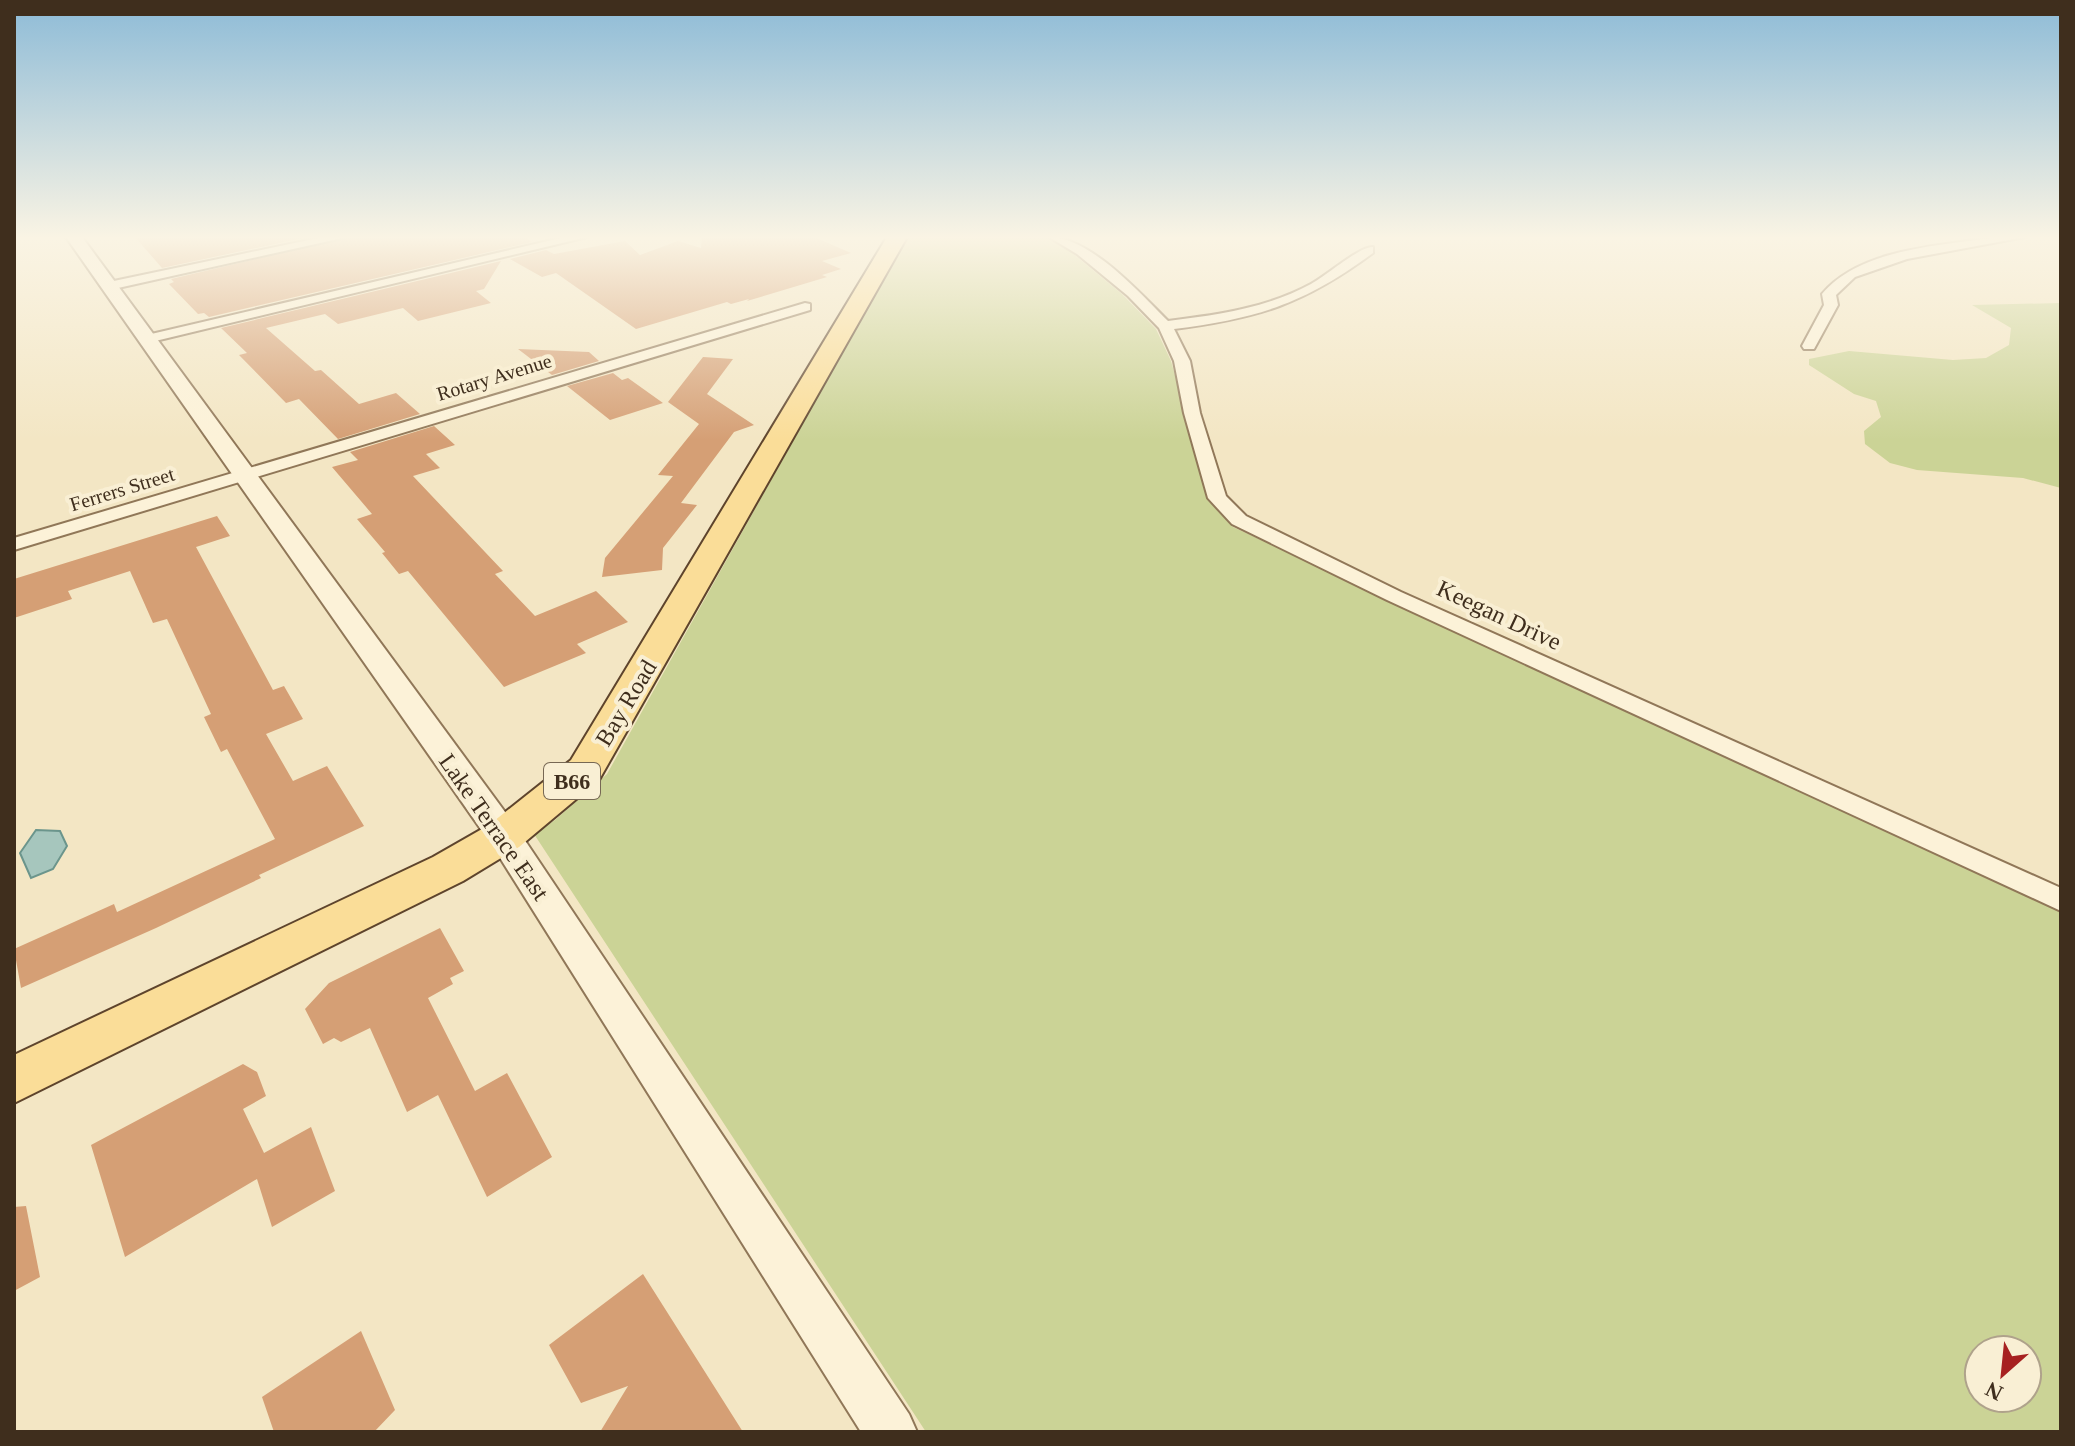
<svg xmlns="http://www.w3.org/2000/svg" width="2075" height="1446" viewBox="0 0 2075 1446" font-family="'Times New Roman',serif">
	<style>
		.green { fill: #cbd396; fill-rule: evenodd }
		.water { fill: #a6c6bd; stroke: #6b958c; stroke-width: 2 }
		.building { fill: #d59f75 }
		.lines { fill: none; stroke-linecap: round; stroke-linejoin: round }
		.minor-casing { stroke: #907758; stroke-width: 4 }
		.tertiary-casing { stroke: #907758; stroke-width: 4 }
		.primary-casing { stroke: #5e442c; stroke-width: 4 }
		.minor { fill: #fcf2d8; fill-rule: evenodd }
		.tertiary { fill: #fcf2d8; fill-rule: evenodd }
		.primary { fill: #fadd98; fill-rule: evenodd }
		.labels { text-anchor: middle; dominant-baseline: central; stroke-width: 8; stroke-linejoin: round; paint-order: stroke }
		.far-street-label { font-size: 20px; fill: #3f2e1d; stroke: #f9efd4 }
		.shield { fill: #f9efd4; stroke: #776854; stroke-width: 2 }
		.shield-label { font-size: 22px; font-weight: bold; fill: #3f2e1d }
		.street-label { font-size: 24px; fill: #3f2e1d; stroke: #f9efd4 }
	</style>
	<rect width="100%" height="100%" fill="#f3e6c4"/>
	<path class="green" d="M907,237H1045L1071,252L1122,294L1156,329L1171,361L1210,501L1233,527L2061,910V1432H926L534,834L555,820L607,774ZM1979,1350H2027V1398H1979Z
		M2061,303V488L2023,478L1917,470L1890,463L1865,444L1864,431L1881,417L1876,401L1854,394L1809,365V359L1849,351L1953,360L1986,358L2009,345L2011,328L1972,305Z"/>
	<path class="water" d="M36,830L60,831L67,846L53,869L31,878L20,853Z"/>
	<path class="building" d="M135,237H308L162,268Z
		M350,237H525L532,242L209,317L204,313L198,314L169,284L174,282L171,279Z
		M702,237H814L851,253L822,261L841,269L822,275L827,277L747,301L749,299L731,304L727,302L636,329L556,273L542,277L510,259L546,250L554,254L625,241L640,255L678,241L701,248Z
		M501,261L484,289L476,291L491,303L418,321L403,308L338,324L325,314L266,328L315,371L321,370L359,404L396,393L420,414L338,439L299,399L286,403L239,355L247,353L221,328Z
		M518,349L589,352L599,361L552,375Z
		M703,357L733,359L707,394L754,425L734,432L681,503L697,505L663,548L662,570L602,577L605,558L673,476L658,475L699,424L668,402Z
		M613,373L622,380L628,378L663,403L610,420L567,386Z
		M434,426L455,445L426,454L440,468L413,476L503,571L495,574L535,616L596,591L628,622L577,644L586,653L504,687L408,571L399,574L382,553L385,552L357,519L372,514L332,467L358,460L350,452Z
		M217,516L230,536L196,547L273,690L284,686L303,719L266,734L293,781L327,766L364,826L259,875L261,878L156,928L21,988L14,949L114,904L117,912L275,839L227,749L221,752L204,717L211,714L167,619L153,623L130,571L68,591L72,599L14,618V579Z
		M440,928L464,971L450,978L453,984L428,998L475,1091L507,1073L552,1157L487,1197L438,1095L407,1112L370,1028L341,1042L334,1038L323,1044L305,1009L329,983Z
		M243,1064L257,1072L266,1096L243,1109L264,1153L311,1127L335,1191L272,1227L257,1179L125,1257L91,1145Z
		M26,1206L40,1277L14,1291V1207Z
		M643,1274L743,1432H600L628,1386L581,1403L549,1345Z
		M361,1331L395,1410L374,1432H274L262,1397Z"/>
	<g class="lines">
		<g class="minor-casing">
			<path id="minor" d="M323,237H347L109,290L102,286L109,282Z
				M565,237H587L147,343L140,339L147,335Z
				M1049,237C1090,237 1140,293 1168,321C1217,315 1267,308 1311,284C1326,276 1360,246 1373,247V253C1304,304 1259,318 1174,329L1190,361L1200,413L1226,496L1246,516L1401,592L2061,888V911L1387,600L1232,524L1208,498L1184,413L1174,361L1159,328L1128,296L1077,254Z
				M1996,237H2025L1907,259L1855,277L1836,295L1838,305L1814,349H1804L1802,346L1824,305L1822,294C1861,248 1940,246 1996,237Z
				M805,303L810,304V310L14,550V538Z"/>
		</g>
		<g class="tertiary-casing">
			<path id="tertiary" d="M66,237H82L516,827L909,1414L917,1432H861L492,845Z"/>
		</g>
		<g class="primary-casing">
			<path id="primary" d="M887,237H907L599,780L519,847L463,881L14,1103V1055L433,857L489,825L571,760Z"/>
		</g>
		<use href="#minor" class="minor"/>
		<use href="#tertiary" class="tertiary"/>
		<use href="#primary" class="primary"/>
	</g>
	<linearGradient id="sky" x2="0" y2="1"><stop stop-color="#8dbbd7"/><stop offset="0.54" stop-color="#faf4e4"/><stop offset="1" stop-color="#faf4e4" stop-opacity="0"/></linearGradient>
	<rect width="2075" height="440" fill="url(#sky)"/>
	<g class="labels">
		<g class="far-street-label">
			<text transform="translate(494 377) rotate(-17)">Rotary Avenue</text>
			<text transform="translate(122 489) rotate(-17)">Ferrers Street</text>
		</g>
		<rect class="shield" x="544" y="763" width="56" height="36" rx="6"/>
		<g class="shield-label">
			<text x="572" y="781">B66</text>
		</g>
		<g class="street-label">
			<text transform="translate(1499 615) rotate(25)">Keegan Drive</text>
			<text transform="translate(626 703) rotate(-59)">Bay Road</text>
			<text transform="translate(494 827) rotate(55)">Lake Terrace East</text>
		</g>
	</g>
	<rect width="2075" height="1446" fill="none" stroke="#3f2e1d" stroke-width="32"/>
	<g transform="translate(2003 1374) rotate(207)"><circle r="38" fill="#f9efd4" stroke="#afa28b" stroke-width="2"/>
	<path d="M0-6L14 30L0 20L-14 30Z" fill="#a72120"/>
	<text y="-12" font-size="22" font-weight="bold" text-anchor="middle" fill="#3f2e1d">N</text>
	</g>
</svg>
